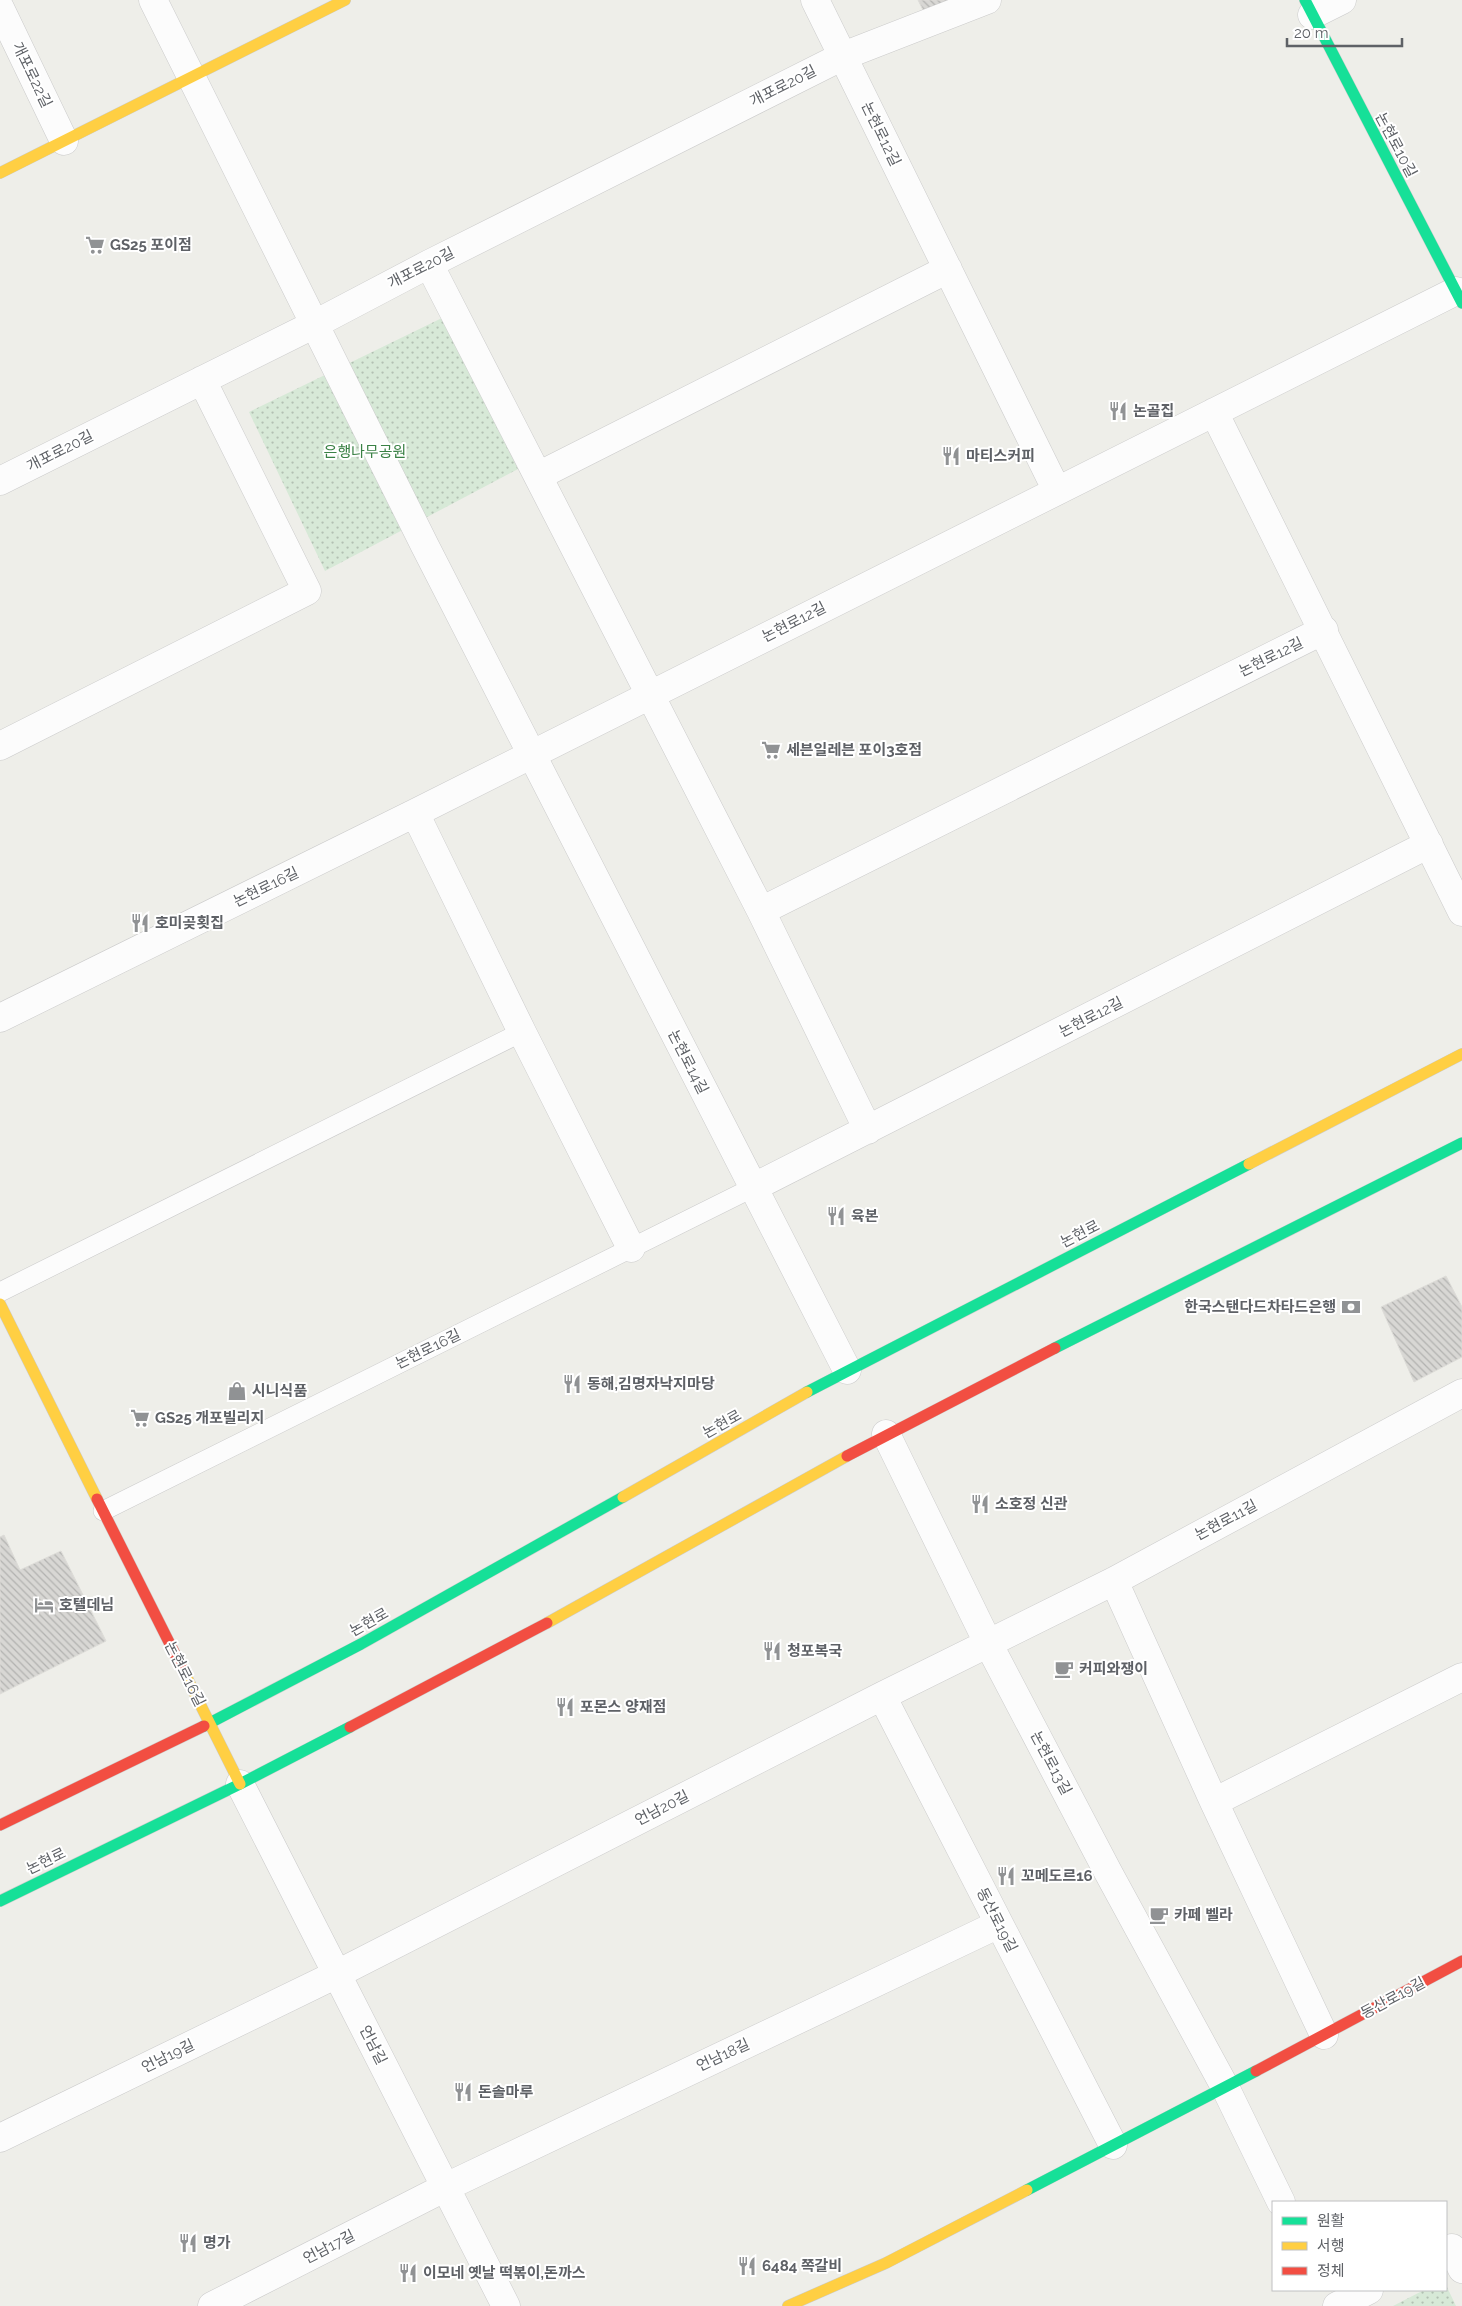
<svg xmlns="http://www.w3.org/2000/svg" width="1462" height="2306" viewBox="0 0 1462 2306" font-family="Raleway,'Noto Sans KR',sans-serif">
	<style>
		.park { fill: url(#park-dots) }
		.building { fill: url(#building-back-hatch); stroke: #dddcd8 }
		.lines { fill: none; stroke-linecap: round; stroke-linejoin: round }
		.lane-casing { stroke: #cbcbcb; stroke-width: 20 }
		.street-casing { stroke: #cbcbcb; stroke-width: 29 }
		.fast-casing { stroke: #cbcccc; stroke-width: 12 }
		.slow-casing { stroke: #cbcccc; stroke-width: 12 }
		.jam-casing { stroke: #cbcccc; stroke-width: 12 }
		.lane { stroke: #fcfcfc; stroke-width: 19 }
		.street { stroke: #fcfcfc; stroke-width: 28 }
		.fast { stroke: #16e098; stroke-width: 11 }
		.slow { stroke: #ffcf43; stroke-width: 11 }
		.jam { stroke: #f24e42; stroke-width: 11 }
		.labels { text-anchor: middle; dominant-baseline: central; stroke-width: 4; stroke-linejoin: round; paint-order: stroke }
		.street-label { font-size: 15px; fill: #5e6166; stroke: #fff }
		.poi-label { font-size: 15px; font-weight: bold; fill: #5e6166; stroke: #fff; text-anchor: start }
		.park-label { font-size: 15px; fill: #3a8145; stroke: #fff }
	</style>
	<defs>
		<pattern id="park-dots" width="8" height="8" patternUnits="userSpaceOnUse" patternTransform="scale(1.25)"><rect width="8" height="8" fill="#d7e9d7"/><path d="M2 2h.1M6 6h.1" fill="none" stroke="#b2c0b2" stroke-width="1.8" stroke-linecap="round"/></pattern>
		<pattern id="building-back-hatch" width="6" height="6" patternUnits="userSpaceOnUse" patternTransform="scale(1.25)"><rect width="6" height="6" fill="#d8d7d4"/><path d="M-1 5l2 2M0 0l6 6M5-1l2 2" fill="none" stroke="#b2b2b0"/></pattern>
	</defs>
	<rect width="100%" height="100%" fill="#eeeee9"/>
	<path class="park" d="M444,317L518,469L325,571L249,412Z
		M1446,2285L1456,2306H1393L1424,2290H1446Z"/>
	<path class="building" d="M918,0H974L929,22Z
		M1446,1276L1462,1307V1357L1414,1382L1381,1307Z
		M4,1535L20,1570L61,1551L106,1641L0,1694V1537Z"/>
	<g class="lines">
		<g class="lane-casing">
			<path id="lane" d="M0,1292L522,1032
				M103,1511L752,1188"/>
		</g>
		<g class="street-casing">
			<path id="street" d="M153,0L425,546L847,1370
				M815,0L1057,491
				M0,8L64,141
				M1312,15L1342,0
				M429,264L761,911L868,1130
				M1214,412L1462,912
				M538,476L948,269
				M0,481L315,324L429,264L843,56L987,0
				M0,746L307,591L202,380
				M415,813L522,1032L631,1248
				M761,911L1324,630
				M0,1018L415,813L1456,291
				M752,1188L1429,844
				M886,1434L988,1643L1108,1872L1225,2087L1281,2202
				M1114,1581L1214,1802L1324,2035
				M882,1696L1113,2145
				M240,1784L506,2306
				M1214,1802L1462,1677
				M0,2138L337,1974L882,1696L1114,1581L1462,1393
				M1452,2248L1462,2269
				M212,2306L446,2187L999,1924
				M1337,2306L1369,2290"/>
		</g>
		<g class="fast-casing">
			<path id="fast" d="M1305,0L1462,303
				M1055,1348L1462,1143
				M807,1392L1249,1164
				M204,1726L361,1644L623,1497
				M0,1901L240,1784L350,1727
				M1027,2190L1256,2071"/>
		</g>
		<g class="slow-casing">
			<path id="slow" d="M0,173L345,0
				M1249,1164L1462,1054
				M0,1304L97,1499
				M623,1497L807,1392
				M547,1623L847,1456
				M181,1666L240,1784
				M788,2306L886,2263L1027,2190"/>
		</g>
		<g class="jam-casing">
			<path id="jam" d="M847,1456L1055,1348
				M97,1499L181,1666
				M350,1727L547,1623
				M0,1825L204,1726
				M1256,2071L1462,1961"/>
		</g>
		<use href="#lane" class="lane"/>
		<use href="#street" class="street"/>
		<use href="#fast" class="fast"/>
		<use href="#slow" class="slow"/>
		<use href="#jam" class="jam"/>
	</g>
	<defs>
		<g id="supermarket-bare" transform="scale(1.5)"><path d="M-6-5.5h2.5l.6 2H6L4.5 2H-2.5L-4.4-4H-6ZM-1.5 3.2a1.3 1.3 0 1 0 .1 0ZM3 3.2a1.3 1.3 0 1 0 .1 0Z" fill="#909294" stroke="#fff" stroke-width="2.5" paint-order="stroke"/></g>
		<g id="restaurant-bare" transform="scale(1.5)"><path d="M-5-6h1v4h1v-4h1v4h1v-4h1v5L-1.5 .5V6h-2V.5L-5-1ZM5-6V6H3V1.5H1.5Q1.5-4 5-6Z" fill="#909294" stroke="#fff" stroke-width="2.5" paint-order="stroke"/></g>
		<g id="bank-bare" transform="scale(1.5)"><path d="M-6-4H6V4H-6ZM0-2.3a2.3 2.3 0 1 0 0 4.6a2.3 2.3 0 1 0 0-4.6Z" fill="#909294" stroke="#fff" stroke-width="2.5" paint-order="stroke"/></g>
		<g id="shop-bare" transform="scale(1.5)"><path d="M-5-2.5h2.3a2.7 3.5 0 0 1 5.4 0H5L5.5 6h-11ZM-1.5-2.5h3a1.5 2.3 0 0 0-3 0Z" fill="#909294" stroke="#fff" stroke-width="2.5" paint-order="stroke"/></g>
		<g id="hotel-bare" transform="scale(1.5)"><path d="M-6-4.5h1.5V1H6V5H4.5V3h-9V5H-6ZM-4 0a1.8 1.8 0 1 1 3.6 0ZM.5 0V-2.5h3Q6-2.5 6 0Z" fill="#909294" stroke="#fff" stroke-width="2.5" paint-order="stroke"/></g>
		<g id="cafe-bare" transform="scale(1.5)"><path d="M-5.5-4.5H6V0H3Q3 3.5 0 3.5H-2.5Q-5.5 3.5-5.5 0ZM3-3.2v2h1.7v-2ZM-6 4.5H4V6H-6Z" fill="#909294" stroke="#fff" stroke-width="2.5" paint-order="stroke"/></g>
	</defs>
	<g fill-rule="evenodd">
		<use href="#supermarket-bare" x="95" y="245"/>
		<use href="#restaurant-bare" x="1118" y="411"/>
		<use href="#restaurant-bare" x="951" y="456"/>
		<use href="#supermarket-bare" x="771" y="750"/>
		<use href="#restaurant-bare" x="140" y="923"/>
		<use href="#restaurant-bare" x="836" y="1216"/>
		<use href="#bank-bare" x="1351" y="1307"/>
		<use href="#restaurant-bare" x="572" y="1384"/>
		<use href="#shop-bare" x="237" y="1391"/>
		<use href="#supermarket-bare" x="140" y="1418"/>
		<use href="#restaurant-bare" x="980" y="1504"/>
		<use href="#hotel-bare" x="44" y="1605"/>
		<use href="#restaurant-bare" x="772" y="1651"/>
		<use href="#cafe-bare" x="1064" y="1669"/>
		<use href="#restaurant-bare" x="565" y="1707"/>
		<use href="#restaurant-bare" x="1006" y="1876"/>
		<use href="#cafe-bare" x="1159" y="1915"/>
		<use href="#restaurant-bare" x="463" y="2092"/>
		<use href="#restaurant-bare" x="188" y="2243"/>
		<use href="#restaurant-bare" x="747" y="2266"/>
		<use href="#restaurant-bare" x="408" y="2273"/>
	</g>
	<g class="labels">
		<g class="street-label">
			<text transform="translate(32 75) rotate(64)">개포로22길</text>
			<text transform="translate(783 86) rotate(-27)">개포로20길</text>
			<text transform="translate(881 134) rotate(64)">논현로12길</text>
			<text transform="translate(1396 145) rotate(62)">논현로10길</text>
			<text transform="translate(421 268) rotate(-27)">개포로20길</text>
			<text transform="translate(60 451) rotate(-27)">개포로20길</text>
			<text transform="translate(794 622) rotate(-27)">논현로12길</text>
			<text transform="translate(1271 657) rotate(-26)">논현로12길</text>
			<text transform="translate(266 887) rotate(-26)">논현로16길</text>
			<text transform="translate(1091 1017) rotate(-27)">논현로12길</text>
			<text transform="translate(688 1062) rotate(63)">논현로14길</text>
			<text transform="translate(1080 1234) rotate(-27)">논현로</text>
			<text transform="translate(428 1349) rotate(-26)">논현로16길</text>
			<text transform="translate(722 1424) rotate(-29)">논현로</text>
			<text transform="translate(1226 1520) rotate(-28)">논현로11길</text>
			<text transform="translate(369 1622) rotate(-29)">논현로</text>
			<text transform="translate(185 1674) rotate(63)">논현로16길</text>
			<text transform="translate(1051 1763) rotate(62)">논현로13길</text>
			<text transform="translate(662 1808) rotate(-27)">언남20길</text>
			<text transform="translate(46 1861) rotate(-26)">논현로</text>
			<text transform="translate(997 1920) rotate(63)">동산로19길</text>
			<text transform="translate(1393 1998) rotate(-28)">동산로19길</text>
			<text transform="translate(373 2045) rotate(63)">언남길</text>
			<text transform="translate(723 2055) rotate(-25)">언남18길</text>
			<text transform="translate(168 2056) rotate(-26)">언남19길</text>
			<text transform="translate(329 2247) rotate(-27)">언남17길</text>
		</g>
		<g class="poi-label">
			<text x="110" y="245">GS25 포이점</text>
			<text x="1133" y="411">논골집</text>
			<text x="966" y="456">마티스커피</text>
			<text x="786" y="750">세븐일레븐 포이3호점</text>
			<text x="155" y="923">호미곶횟집</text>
			<text x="851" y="1216">육본</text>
			<text x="1336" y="1307" text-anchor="end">한국스탠다드차타드은행</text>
			<text x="587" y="1384">동해,김명자낙지마당</text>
			<text x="252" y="1391">시니식품</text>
			<text x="155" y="1418">GS25 개포빌리지</text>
			<text x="995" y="1504">소호정 신관</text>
			<text x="59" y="1605">호텔데님</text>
			<text x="787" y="1651">청포복국</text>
			<text x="1079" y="1669">커피와쟁이</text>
			<text x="580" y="1707">포몬스 양재점</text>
			<text x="1021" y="1876">꼬메도르16</text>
			<text x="1174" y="1915">카페 벨라</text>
			<text x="478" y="2092">돈솔마루</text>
			<text x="203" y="2243">명가</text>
			<text x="762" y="2266">6484 쪽갈비</text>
			<text x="423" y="2273">이모네 옛날 떡볶이,돈까스</text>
		</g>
		<g class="park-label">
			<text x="365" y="452">은행나무공원</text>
		</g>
	</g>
	<rect x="1272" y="2201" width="175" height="90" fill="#ffffff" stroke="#bfc0c2"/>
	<rect x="1282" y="2217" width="25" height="8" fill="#16e098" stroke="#bfc0c2"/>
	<text x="1317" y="2226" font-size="15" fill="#5e6166">원활</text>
	<rect x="1282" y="2242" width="25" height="8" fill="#ffcf43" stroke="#bfc0c2"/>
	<text x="1317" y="2251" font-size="15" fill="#5e6166">서행</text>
	<rect x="1282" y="2267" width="25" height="8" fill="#f24e42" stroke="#bfc0c2"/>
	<text x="1317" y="2276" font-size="15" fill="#5e6166">정체</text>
	<path d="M1287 38v8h115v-8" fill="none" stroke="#5e6166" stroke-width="2.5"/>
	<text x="1294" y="38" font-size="15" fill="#5e6166" stroke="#ffffff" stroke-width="4" paint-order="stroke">20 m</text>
</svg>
